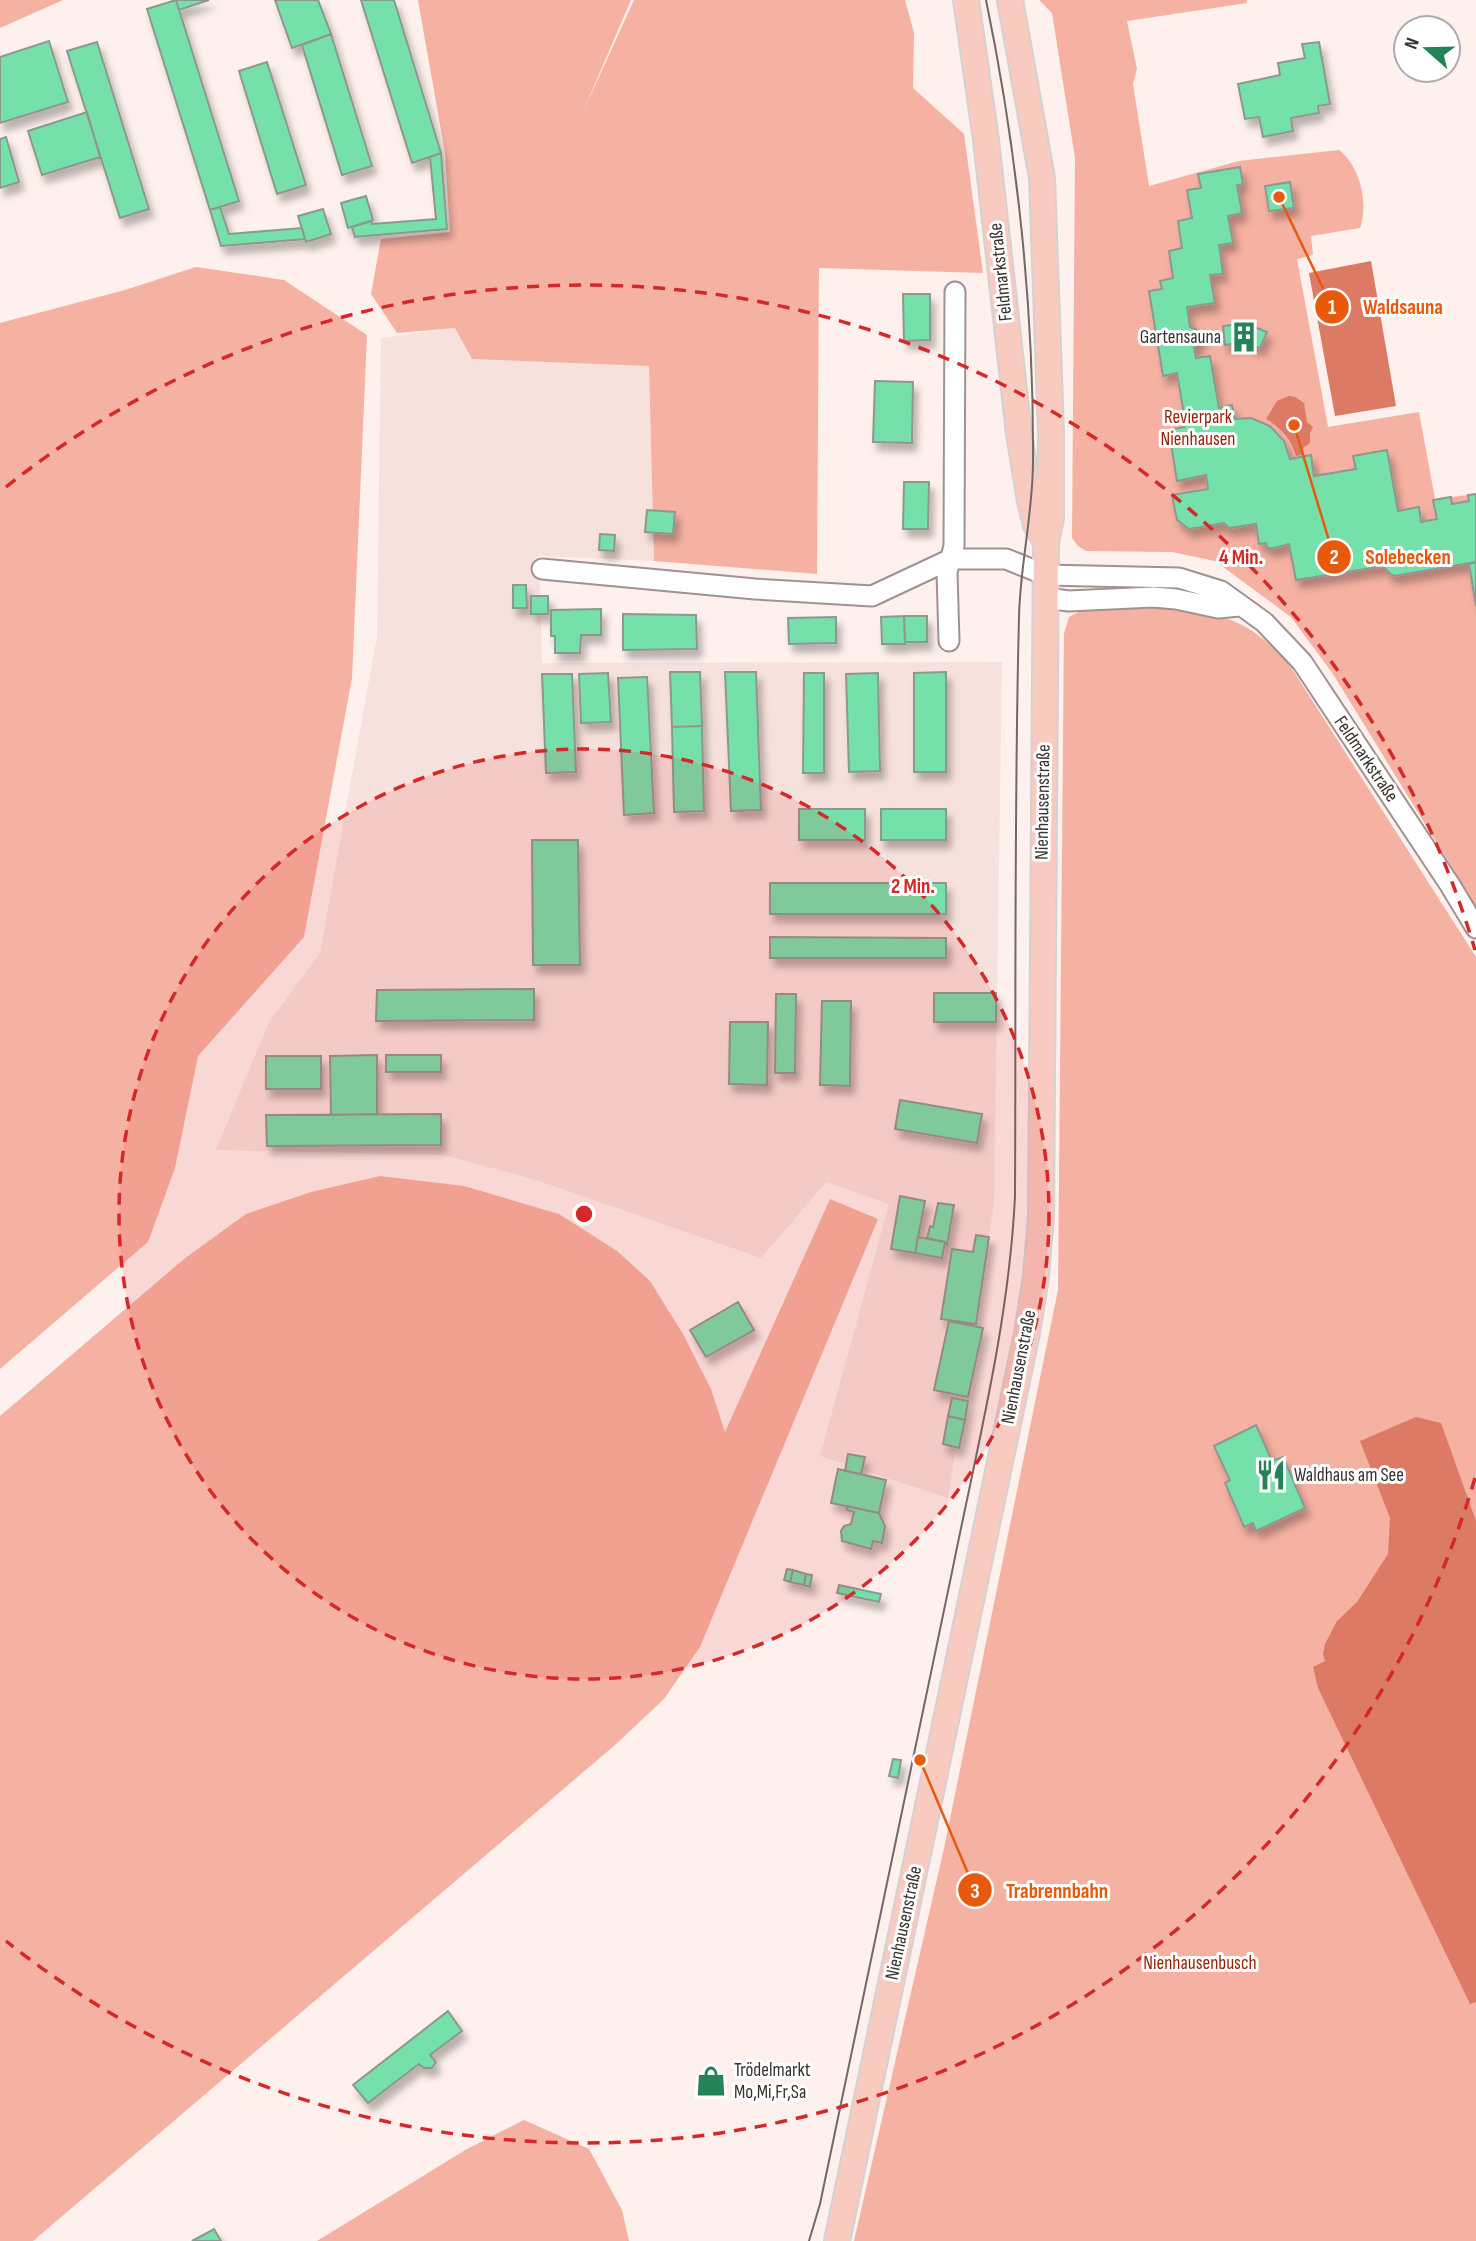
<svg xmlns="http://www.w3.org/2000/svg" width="1476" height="2241" viewBox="0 0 1476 2241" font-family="'Sofia Sans Condensed',sans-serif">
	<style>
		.built { fill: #f7e1dc }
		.green { fill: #f5b1a1 }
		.water { fill: #dd7a65 }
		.building { fill: #74e0aa; stroke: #8d9891; stroke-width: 2; filter: url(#shadow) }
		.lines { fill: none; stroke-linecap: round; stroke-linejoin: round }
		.minor-casing { stroke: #9f9290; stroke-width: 23 }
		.major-casing { stroke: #d3d2d1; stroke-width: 28 }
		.minor { stroke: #fff; stroke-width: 19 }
		.major { stroke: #f9cabf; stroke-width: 24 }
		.tram { stroke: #716967; stroke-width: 2 }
		.ring { fill: none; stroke: #d62828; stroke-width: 3.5; stroke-dasharray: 12 9 }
		.labels { text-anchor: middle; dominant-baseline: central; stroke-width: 6; stroke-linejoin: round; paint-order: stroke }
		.street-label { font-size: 19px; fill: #373230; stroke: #fff }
		.poi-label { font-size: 19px; fill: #373230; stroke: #fff; text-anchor: start }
		.park-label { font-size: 19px; fill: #961f04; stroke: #fff }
		.centre { fill: #d62828; stroke: #fff; stroke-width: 3.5 }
		.ring-label { font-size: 21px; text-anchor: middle; font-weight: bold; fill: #d62828; stroke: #fff; stroke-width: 6; stroke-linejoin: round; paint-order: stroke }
		.leader { fill: none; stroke: #e8590c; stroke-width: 2.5 }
		.callout-dot { fill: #e8590c; stroke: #fff; stroke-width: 2.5 }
		.mark-label { font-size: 21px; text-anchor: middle; font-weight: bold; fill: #fff }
		.callout-label { font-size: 21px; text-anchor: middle; font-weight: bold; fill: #e8590c; stroke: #fff; stroke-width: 6; stroke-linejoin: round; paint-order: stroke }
	</style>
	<defs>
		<filter id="shadow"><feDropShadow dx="4.5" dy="8" stdDeviation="3.5" flood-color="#0004"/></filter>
	</defs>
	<rect width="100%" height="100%" fill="#fef0ed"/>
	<path class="built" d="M455,328L472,359L649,366L654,561L539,556L542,663L1002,662L994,1204L948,1498L820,1456L889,1204L826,1182L761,1258L539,1181L444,1155L216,1150L268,1024L320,953L377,636L381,338Z"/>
	<path class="green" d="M0,0H63L0,28Z
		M418,0H631L582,114L634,0H905L914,33L913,88L964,134L983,273L819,268L817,574L654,561L649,366L472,359L455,328L397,333L371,294L381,239L450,232L445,153Z
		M1039,0H1247V3L1127,21L1137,69L1133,84L1149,186L1239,161L1339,150C1360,166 1369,203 1360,228L1311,236L1313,255L1297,259L1328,427L1419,412L1435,499L1476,494V907L1333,674L1291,617L1215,561L1172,552L1086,551L1078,546L1072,538L1075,158L1052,13Z
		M196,267L284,280L367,335L352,678L304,937L198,1056L175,1168L148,1242L0,1369V323L125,290Z
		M1155,604C1212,610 1246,617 1287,661L1476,957V2241H854L943,1853L1058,1290L1064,634L1069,617L1088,607Z
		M380,1176L464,1186L559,1214L617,1251L650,1281L683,1334L711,1389L725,1432L830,1199L878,1219L700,1647L664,1699L615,1745L33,2241H0V1416L184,1259L246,1214L311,1192Z
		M524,2120L589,2149L622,2210L629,2241H317L467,2149Z"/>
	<path class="water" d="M1371,261L1396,406L1335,416L1309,273Z
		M1289,396L1295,397L1304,403L1307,422L1313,427L1310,433V443L1302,449V455L1296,456C1293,441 1280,427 1266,419L1277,401Z
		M1416,1417L1441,1423L1476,1521V2002L1470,2004L1318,1688L1313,1667L1325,1661L1323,1654L1325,1644L1337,1621L1357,1602L1388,1554L1390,1518L1360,1441Z"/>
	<path class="building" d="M176,0L239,201L210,210L147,9Z
		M176,0H209L179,10Z
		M275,0H318L331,34L292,48Z
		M361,0H394L441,153L412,163Z
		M331,34L372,166L342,175L302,45Z
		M49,41L68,102L0,123V57Z
		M97,42L149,209L120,218L67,51Z
		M1319,42L1330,104L1318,106L1319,113L1291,118L1293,131L1263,137L1259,117L1245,119L1238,84L1280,75L1278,63L1305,58L1302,44Z
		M267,62L306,185L277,194L239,71Z
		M87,112L100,157L42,175L28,131Z
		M6,137L19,182L0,188V139Z
		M441,153L447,229L355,237L352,227L371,221L372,224L436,219L430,157Z
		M1240,167L1243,184L1237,185L1242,213L1228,216L1233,243L1219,245L1223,274L1210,275L1215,303L1187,307L1190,327L1200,331L1201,340L1194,348L1196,358L1210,356L1219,408L1232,405L1235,419L1251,418L1270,426L1284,441L1290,459L1311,455L1314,476L1356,469L1353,456L1387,450L1398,511L1419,507L1421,522L1437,519L1433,500L1451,497L1452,504L1469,501L1468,495L1476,494V562L1394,576L1389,573L1384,566L1296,580L1289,544L1274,548H1267L1266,543L1259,544L1256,524L1229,528L1224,523L1189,529L1177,520L1172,495L1208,489L1206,475L1177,481L1169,430L1184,427L1182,414H1184L1177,373L1163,376L1149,291L1162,289L1160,281L1173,278L1169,251L1182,248L1178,221L1192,218L1187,190L1201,188L1198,174Z
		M1290,182L1294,208L1269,211L1265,186Z
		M366,196L373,220L348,228L341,203Z
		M220,207L229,234L302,228L305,239L221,246L210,210Z
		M323,209L331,234L306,242L298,216Z
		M903,294H930V340L904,341Z
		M1245,323L1267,332L1260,348L1243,342L1225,345L1223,326Z
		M875,381L913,382L912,443L873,442Z
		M904,482H929L928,529H903Z
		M647,510L675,512L673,534L645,532Z
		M600,534L615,535L614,551L599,550Z
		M1476,562V606L1469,564Z
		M513,585H526L527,608H513Z
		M531,596H548V614H531Z
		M601,609V635H581L580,653H555V636H551V610Z
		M623,614L696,615L697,649L623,650Z
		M904,616H927V642H905Z
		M904,616L905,644H882L881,617Z
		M836,617V643L789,644L788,618Z
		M670,672H700L702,726L672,727Z
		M725,672H756L761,810L731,811Z
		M946,672V772H914V673Z
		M608,673L611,722L581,723L579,674Z
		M804,673H824V773H803Z
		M878,673L880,771L849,772L846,674Z
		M542,674H572L576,772L546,773Z
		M647,677L654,813L624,815L618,678Z
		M702,726L704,811L674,812L672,727Z
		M799,809H865V840H799Z
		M881,809H946V840H881Z
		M532,840H578L580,965H533Z
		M770,883H946V914H770Z
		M770,937L946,938V958H770Z
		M534,989V1020L376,1021L377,990Z
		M934,993H996V1022H934Z
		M776,994H796L795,1073H775Z
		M822,1001H851L850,1086L820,1085Z
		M730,1022H768L767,1085L729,1084Z
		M377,1055V1114L331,1115L330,1056Z
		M386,1055H441V1072H386Z
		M266,1056H321V1089H266Z
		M900,1100L982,1114L977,1143L895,1129Z
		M441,1114V1145L267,1146L266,1115Z
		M900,1196L925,1201L915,1253L891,1249Z
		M938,1203L954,1205L947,1245L945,1242L927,1238L930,1226L933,1227Z
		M976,1235L989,1237L976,1324L941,1319L952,1249L973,1252Z
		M918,1237L945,1242L942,1258L915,1253Z
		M738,1302L754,1330L706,1357L690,1330Z
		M949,1321L983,1328L968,1397L934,1390Z
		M952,1398L968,1401L965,1420L948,1416Z
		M948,1416L965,1420L959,1448L943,1444Z
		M1256,1425L1272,1461L1283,1457L1305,1508L1256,1531L1253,1523L1244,1527L1225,1483L1230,1480L1214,1446Z
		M848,1454L865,1457L861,1474L845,1471Z
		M838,1469L886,1480L879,1513L831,1503Z
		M847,1506L879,1513L885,1526L882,1543L873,1541L871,1549L842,1541L841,1531L844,1526L851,1524L854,1512L847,1510Z
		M787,1569L793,1570L790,1582L784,1580Z
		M793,1570L806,1574L804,1585L790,1582Z
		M806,1574L812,1575L810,1587L804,1585Z
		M839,1585L881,1594L879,1602L837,1593Z
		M893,1759L901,1760L898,1778L889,1776Z
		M448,2011L462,2031L430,2055L436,2062L432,2068H424L419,2064L368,2103L353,2085Z
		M214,2229L221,2241H192Z"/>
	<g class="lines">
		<g class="minor-casing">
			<path id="minor" d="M542,569L755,589L872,596L951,559H1006L1046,575L1179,578L1221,591L1264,622L1302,662L1450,885L1476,928
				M1046,598L1069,601L1153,597L1176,599L1218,608L1239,606
				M949,641L947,572L954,546L955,292"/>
		</g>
		<g class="major-casing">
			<path id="major" d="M966,0L986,140L1019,434L1030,501L1036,525L1046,542
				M837,2241L1027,1333L1036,1277L1041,1216L1046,542L1051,518V432L1042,178L1010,0"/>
		</g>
		<use href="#minor" class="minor"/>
		<use href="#major" class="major"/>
		<path class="tram" d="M809,2241L820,2204C863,1993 909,1783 952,1572C977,1447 1009,1323 1015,1196C1016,1003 1014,810 1019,617C1020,565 1033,514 1033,461C1034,309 1017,149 986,0"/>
	</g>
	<circle cx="584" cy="1214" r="465" fill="#d62828" fill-opacity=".12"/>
	<g class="ring">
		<circle cx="584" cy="1214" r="465"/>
		<path d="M1475 1478A929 929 0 0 1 6 1941M6 487A929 929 0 0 1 1475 950"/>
	</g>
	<defs>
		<g id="building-bare" transform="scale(2.415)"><path d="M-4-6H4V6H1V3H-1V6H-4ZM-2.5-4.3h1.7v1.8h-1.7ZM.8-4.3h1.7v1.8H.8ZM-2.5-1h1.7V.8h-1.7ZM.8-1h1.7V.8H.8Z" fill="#258259" stroke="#fff" stroke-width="2.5" paint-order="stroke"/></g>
		<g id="restaurant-bare" transform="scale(2.415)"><path d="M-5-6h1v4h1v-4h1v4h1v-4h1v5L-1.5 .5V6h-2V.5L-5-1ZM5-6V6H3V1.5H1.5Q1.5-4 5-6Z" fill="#258259" stroke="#fff" stroke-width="2.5" paint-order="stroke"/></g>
		<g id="shop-bare" transform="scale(2.415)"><path d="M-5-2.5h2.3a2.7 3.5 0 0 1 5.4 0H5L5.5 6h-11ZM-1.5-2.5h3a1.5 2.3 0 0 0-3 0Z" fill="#258259" stroke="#fff" stroke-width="2.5" paint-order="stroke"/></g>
	</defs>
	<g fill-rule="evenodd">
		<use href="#building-bare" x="1244" y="337"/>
		<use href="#restaurant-bare" x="1271" y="1475"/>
		<use href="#shop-bare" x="711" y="2081"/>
	</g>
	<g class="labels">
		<g class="street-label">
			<text transform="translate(1001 272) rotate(-96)">Feldmarkstraße</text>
			<text transform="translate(1366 759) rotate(56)">Feldmarkstraße</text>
			<text transform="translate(1043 802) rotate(-89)">Nienhausenstraße</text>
			<text transform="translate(1019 1367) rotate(-79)">Nienhausenstraße</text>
			<text transform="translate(904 1923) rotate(-78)">Nienhausenstraße</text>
		</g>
		<g class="poi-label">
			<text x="1221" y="337" text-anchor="end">Gartensauna</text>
			<text x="1294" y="1475">Waldhaus am See</text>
			<text x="734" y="2070">Trödelmarkt<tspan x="734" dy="22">Mo,Mi,Fr,Sa</tspan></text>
		</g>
		<g class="park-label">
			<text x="1198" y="417">Revierpark<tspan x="1198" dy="22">Nienhausen</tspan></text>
			<text x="1200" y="1963">Nienhausenbusch</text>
		</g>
	</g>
	<circle cx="584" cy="1214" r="10" class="centre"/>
	<g class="ring-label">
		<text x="1241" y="564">4 Min.</text>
		<text x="913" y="893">2 Min.</text>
	</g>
	<path class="leader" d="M1279 197L1332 307M1294 425L1334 557M920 1760L975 1890"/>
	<g class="callout-dot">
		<circle cx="1279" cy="197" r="7"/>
		<circle cx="1294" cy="425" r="7"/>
		<circle cx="920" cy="1760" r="7"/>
		<circle cx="1332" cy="307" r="18"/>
		<circle cx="1334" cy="557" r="18"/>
		<circle cx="975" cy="1890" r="18"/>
	</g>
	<g class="mark-label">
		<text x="1332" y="314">1</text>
		<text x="1334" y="564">2</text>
		<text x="975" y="1898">3</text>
	</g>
	<g class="callout-label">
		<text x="1403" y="314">Waldsauna</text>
		<text x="1408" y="564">Solebecken</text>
		<text x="1057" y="1898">Trabrennbahn</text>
	</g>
	<g transform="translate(1427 49) rotate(290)"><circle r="33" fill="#ffffff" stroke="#afadac" stroke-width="2"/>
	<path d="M0-5L12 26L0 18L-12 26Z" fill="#258259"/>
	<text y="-10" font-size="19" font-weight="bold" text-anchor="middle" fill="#373230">N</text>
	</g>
</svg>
